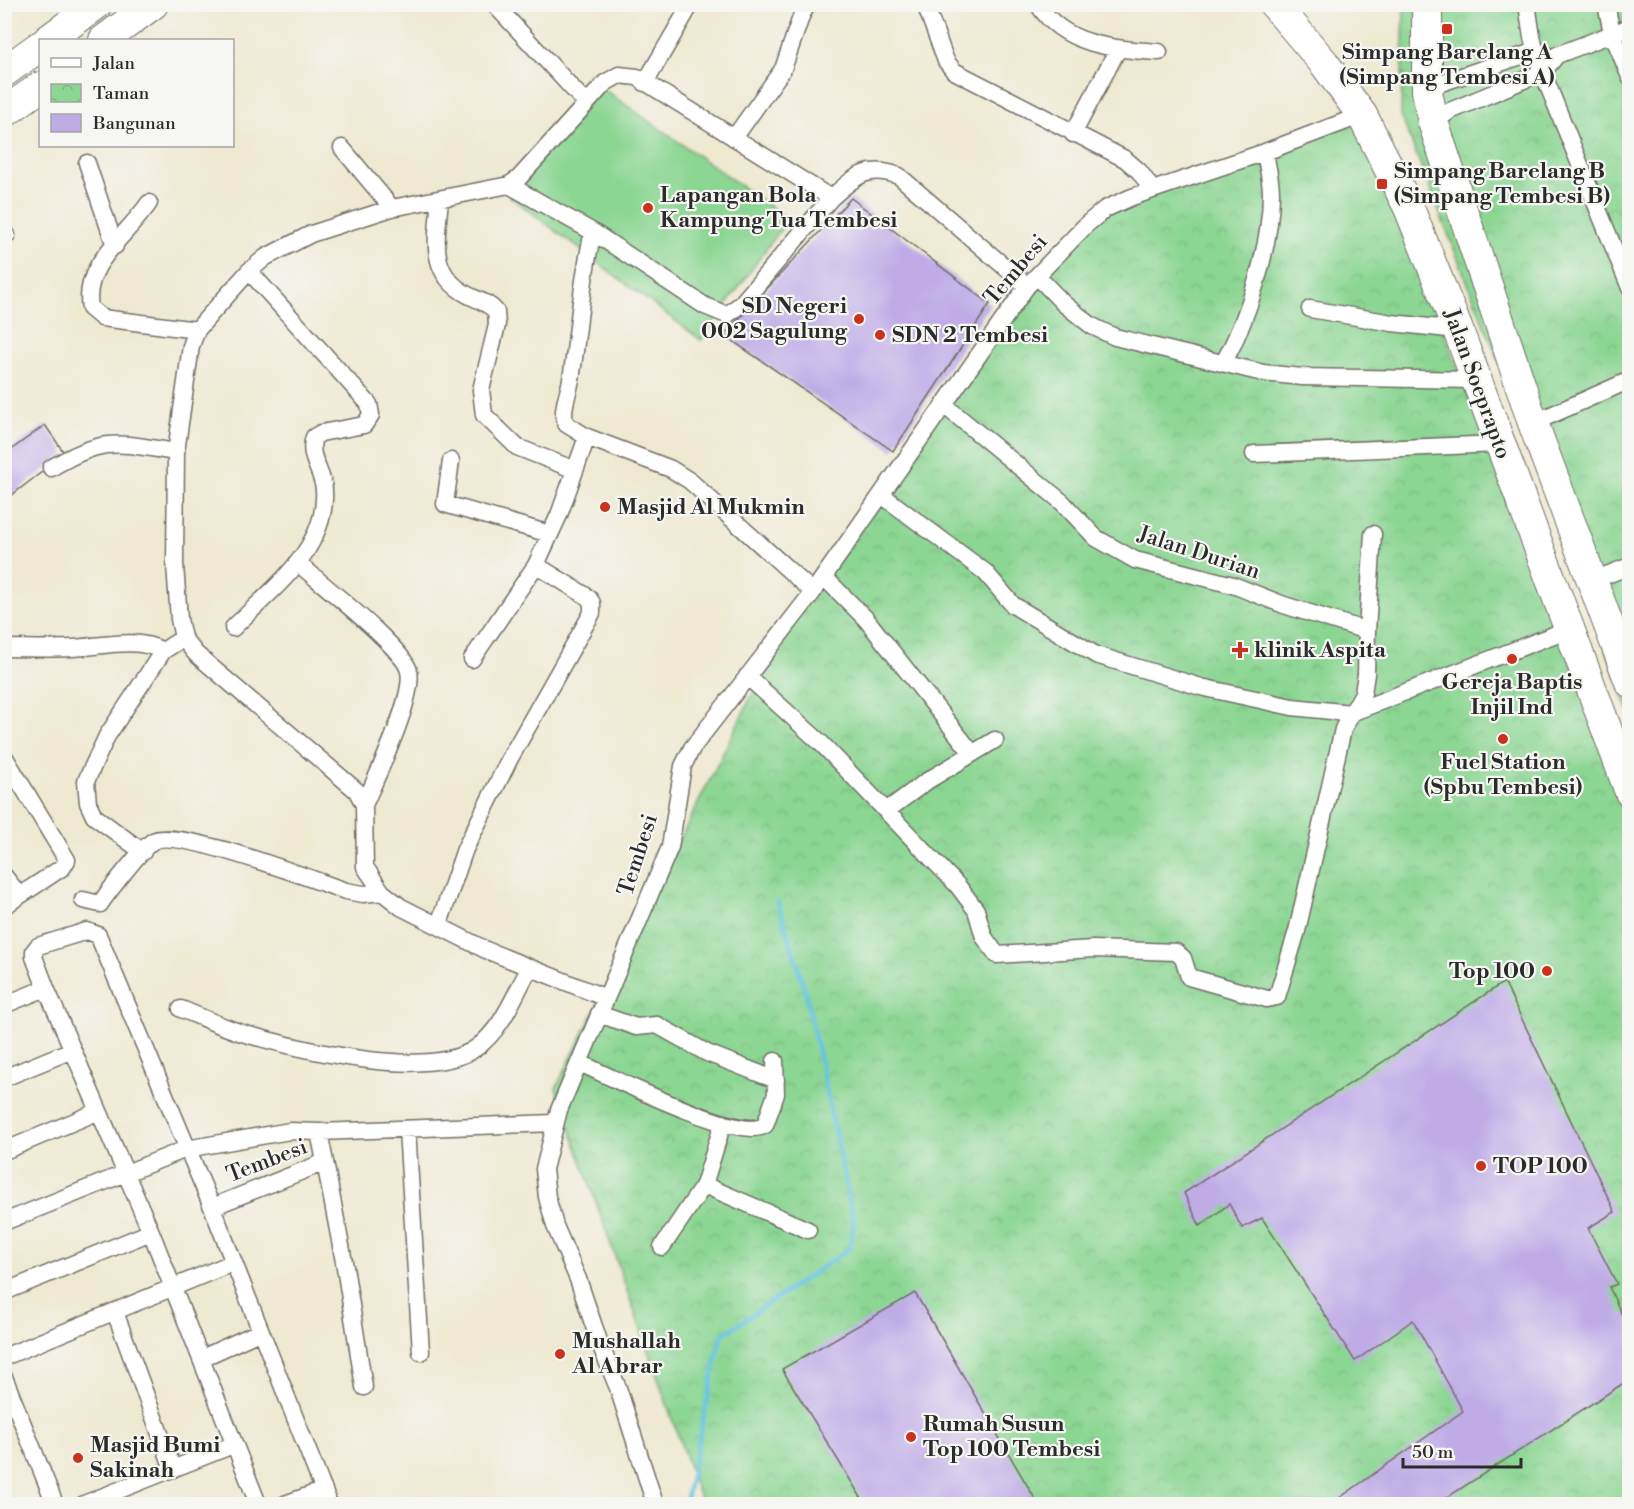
<svg xmlns="http://www.w3.org/2000/svg" width="1634" height="1509" viewBox="0 0 1634 1509" font-family="'Libre Bodoni',serif">
	<style>
		.park { fill: url(#park-crowns); stroke: #5b805f; stroke-width: 1.5 }
		.garden { fill: #8bd693; stroke: #5b805f; stroke-width: 1.5 }
		.lines { fill: none; stroke-linecap: round; stroke-linejoin: round }
		.stream { stroke: #64c3e2; stroke-width: 4.5 }
		.building { fill: #bface7 }
		.street-casing { stroke: #706e65; stroke-width: 19 }
		.highway-casing { stroke: #706e65; stroke-width: 32 }
		.street { stroke: #fff; stroke-width: 16 }
		.highway { stroke: #fff; stroke-width: 30 }
		.poi-dot { fill: #c8321e; stroke: #f6f6f2; stroke-width: 2 }
		.labels { text-anchor: middle; dominant-baseline: central; stroke-width: 4.5; stroke-linejoin: round; paint-order: stroke }
		.poi-label { font-size: 22px; font-weight: bold; fill: #2b2b2b; stroke: #f6f6f2; text-anchor: start }
		.street-label { font-size: 22px; fill: #2b2b2b; stroke: #f6f6f2 }
	</style>
	<defs>
		<pattern id="park-crowns" width="20" height="18" patternUnits="userSpaceOnUse" patternTransform="scale(1.5)"><rect width="20" height="18" fill="#8bd693"/><path d="M2 6a3 3 0 1 1 6 0M12 15a3 3 0 1 1 6 0" fill="none" stroke="#78b87f"/></pattern>
	</defs>
	<rect width="100%" height="100%" fill="#f6f6f2"/>
	<filter id="ink" filterUnits="userSpaceOnUse"><feTurbulence type="fractalNoise" baseFrequency=".0167" numOctaves="2"/><feDisplacementMap in="SourceGraphic" scale="12" xChannelSelector="R" yChannelSelector="G"/><feConvolveMatrix kernelMatrix="1 2 1 2 8 2 1 2 1" color-interpolation-filters="sRGB"/></filter>
	<filter id="wash" filterUnits="userSpaceOnUse"><feTurbulence type="fractalNoise" baseFrequency=".008" numOctaves="4" result="noise"/><feDisplacementMap in="SourceGraphic" scale="24" xChannelSelector="R" yChannelSelector="G"/><feGaussianBlur stdDeviation="1.35" result="paint"/><feColorMatrix in="noise" values="0 0 0 0 0 0 0 0 0 0 0 0 0 0 0 0 0 1.4 0 .05"/><feComposite in="paint" operator="in"/></filter>
	<g filter="url(#wash)">
		<rect width="100%" height="100%" fill="#efe9d2"/>
		<path class="park" d="M1404,5H1629V712L1525,427L1401,116Z
			M1363,119L1629,818V1504H702L556,1088L804,591L1021,291L1105,211Z"/>
		<path class="garden" d="M602,88L788,219L701,340L509,196Z"/>
		<g class="lines">
			<path class="stream" d="M685,1504L721,1336L849,1249L854,1223L806,994L778,902"/>
		</g>
		<g id="blocks">
			<path class="building" d="M851,198L990,304L893,451L724,335Z
				M45,425L65,454L4,501V455Z
				M1504,982L1615,1212L1588,1228L1617,1284L1609,1287L1622,1315L1630,1311V1379L1437,1504H1331L1463,1411L1413,1320L1355,1361L1262,1218L1242,1228L1229,1204L1200,1226L1184,1193Z
				M915,1293L1038,1504H865L782,1369Z"/>
		</g>
	</g>
	<g filter="url(#ink)">
		<use href="#blocks" fill-opacity="0" stroke="#706e65" stroke-width="1.5"/>
		<g class="lines">
			<g class="street-casing">
				<path id="street" d="M494,4L586,103
					M925,4L946,61L954,71L1125,159L1139,171L1152,189
					M1038,4C1063,46 1115,49 1159,52
					M1527,4L1532,37L1538,61L1630,288
					M1606,4L1612,33L1630,77
					M645,83L691,4
					M1427,91L1441,83L1536,51L1544,53
					M1433,122L1450,111L1543,72L1557,55L1630,27
					M1073,134L1118,49
					M734,138L783,69L802,14L808,4
					M342,148L392,208
					M87,163L115,246
					M509,185L593,232C581,281 579,330 571,379C569,393 560,411 566,424L587,437
					M440,199C437,238 427,273 468,295C477,300 490,303 496,312L497,325L481,390L484,415L517,447L575,470
					M149,203C126,237 82,264 90,308L102,318L197,330
					M593,232L705,306L727,315L741,304L831,198
					M4,237L7,235
					M1037,276L1064,304L1092,326L1115,337L1263,373L1302,377L1476,380
					M1310,309L1392,323L1458,330
					M1224,362C1249,316 1271,246 1271,193C1271,180 1267,165 1265,152
					M1533,423L1630,380
					M1254,454L1499,444
					M451,461L445,504L550,534
					M51,468C105,436 117,443 176,452
					M883,496L985,572L1013,605L1096,655L1201,687L1292,707L1351,713L1569,629
					M298,563C319,582 404,648 409,671C415,697 376,778 364,805
					M824,577L866,619L972,753
					M1591,581L1630,566
					M233,628C270,591 328,549 324,490C323,471 307,457 314,437L321,433L364,425L371,415L369,404L249,271
					M1367,631L1373,534
					M4,648C26,648 49,649 71,648C100,647 136,636 163,651
					M472,659L536,565
					M747,676L822,744L958,886L976,910L984,937L997,955L1093,949L1176,952L1183,958L1189,977L1267,999L1277,997L1297,931L1343,729L1363,693L1366,674L1367,631L1284,605L1233,585L1135,560L1096,538L1062,502L944,405
					M4,756L67,860L63,867L4,906
					M886,811L927,781L995,740
					M143,852L94,816L88,803L86,781L107,736L163,651L183,638
					M4,876L19,895
					M83,900L100,904C108,892 144,846 153,841C177,827 313,880 346,891L363,894L382,892
					M439,924L465,849L510,758L592,613V603L588,597L536,565L559,515L587,437L671,469L690,481L813,592
					M606,998L486,950L401,907L382,892L365,867L364,805L357,791L196,654L183,638L179,619L175,565L176,452L191,346L197,330L208,317L249,271L266,257L311,234L392,208L509,185L519,178L605,83L619,75L637,77L831,198C855,177 866,164 899,176L1027,286
					M4,1005L46,988
					M181,1009C204,1018 226,1029 249,1035C303,1050 428,1081 476,1048C502,1030 514,996 529,969
					M599,1014L636,1027L657,1025L707,1053L776,1080
					M580,1063C608,1076 743,1143 765,1125L776,1094L775,1061
					M4,1078L72,1050
					M407,1129L421,1352
					M4,1151L97,1112
					M325,1162L345,1267L364,1387
					M704,1185L808,1230
					M212,1207L325,1162L319,1132L554,1123
					M4,1222L186,1149L290,1131L319,1132
					M662,1247L704,1185L723,1123
					M4,1292L151,1232
					M115,1312L173,1469
					M4,1357L232,1263
					M202,1358L259,1332
					M4,1377L55,1504
					M84,1504L233,1445
					M258,1504L151,1232L46,988L34,957V951L38,946L87,931L98,935L212,1207L329,1504
					M285,1504L324,1490
					M655,1504L618,1388L600,1344L578,1279L555,1226L547,1197L544,1169L559,1110L670,847L683,766L692,748L813,592L1027,286L1087,224L1105,209L1132,197L1265,152L1362,115"/>
			</g>
			<g class="highway-casing">
				<path id="highway" d="M1274,4L1324,63L1362,115L1409,208L1458,330L1630,792
					M1427,4V91L1433,122L1533,423L1630,682
					M48,40L97,4
					M104,40L153,4
					M4,72L40,46
					M4,113L40,87"/>
			</g>
			<use href="#street" class="street"/>
			<use href="#highway" class="highway"/>
		</g>
	</g>
	<g class="poi-dot">
		<rect x="1441" y="23" width="12" height="12" rx="3"/>
		<rect x="1376" y="178" width="12" height="12" rx="3"/>
		<circle cx="648" cy="208" r="6"/>
		<circle cx="859" cy="319" r="6"/>
		<circle cx="880" cy="335" r="6"/>
		<circle cx="605" cy="507" r="6"/>
		<path d="M1237 641h6v6h6v6h-6v6h-6v-6h-6v-6h6z"/>
		<circle cx="1512" cy="659" r="6"/>
		<circle cx="1503" cy="739" r="6"/>
		<circle cx="1547" cy="971" r="6"/>
		<circle cx="1481" cy="1166" r="6"/>
		<circle cx="560" cy="1354" r="6"/>
		<circle cx="911" cy="1437" r="6"/>
		<circle cx="78" cy="1458" r="6"/>
	</g>
	<g class="labels">
		<g class="poi-label">
			<text x="1447" y="52" text-anchor="middle">Simpang Barelang A<tspan x="1447" dy="25">(Simpang Tembesi A)</tspan></text>
			<text x="1394" y="171">Simpang Barelang B<tspan x="1394" dy="25">(Simpang Tembesi B)</tspan></text>
			<text x="660" y="195">Lapangan Bola<tspan x="660" dy="25">Kampung Tua Tembesi</tspan></text>
			<text x="847" y="306" text-anchor="end">SD Negeri<tspan x="847" dy="25">002 Sagulung</tspan></text>
			<text x="892" y="335">SDN 2 Tembesi</text>
			<text x="617" y="507">Masjid Al Mukmin</text>
			<text x="1254" y="650">klinik Aspita</text>
			<text x="1512" y="682" text-anchor="middle">Gereja Baptis<tspan x="1512" dy="25">Injil Ind</tspan></text>
			<text x="1503" y="762" text-anchor="middle">Fuel Station<tspan x="1503" dy="25">(Spbu Tembesi)</tspan></text>
			<text x="1535" y="971" text-anchor="end">Top 100</text>
			<text x="1493" y="1166">TOP 100</text>
			<text x="572" y="1341">Mushallah<tspan x="572" dy="25">Al Abrar</tspan></text>
			<text x="923" y="1424">Rumah Susun<tspan x="923" dy="25">Top 100 Tembesi</tspan></text>
			<text x="90" y="1445">Masjid Bumi<tspan x="90" dy="25">Sakinah</tspan></text>
		</g>
		<g class="street-label">
			<text transform="translate(1016 270) rotate(-50)">Tembesi</text>
			<text transform="translate(1477 384) rotate(70)">Jalan Soeprapto</text>
			<text transform="translate(1199 553) rotate(18)">Jalan Durian</text>
			<text transform="translate(638 855) rotate(-72)">Tembesi</text>
			<text transform="translate(267 1161) rotate(-21)">Tembesi</text>
		</g>
	</g>
	<rect width="1634" height="1509" fill="none" stroke="#f6f6f2" stroke-width="24"/>
	<rect x="39" y="39" width="195" height="108" fill="#f6f6f2" stroke="#a5a5a2" stroke-width="1.5"/>
	<rect x="51" y="58" width="30" height="9" fill="#ffffff" stroke="#a5a5a2" stroke-width="1.5"/>
	<text x="93" y="69" font-size="18" fill="#2b2b2b">Jalan</text>
	<rect x="51" y="84" width="30" height="18" fill="url(#park-crowns)" stroke="#a5a5a2" stroke-width="1.5"/>
	<text x="93" y="99" font-size="18" fill="#2b2b2b">Taman</text>
	<rect x="51" y="114" width="30" height="18" fill="#bface7" stroke="#a5a5a2" stroke-width="1.5"/>
	<text x="93" y="129" font-size="18" fill="#2b2b2b">Bangunan</text>
	<path d="M1403 1458v9h118v-9" fill="none" stroke="#2b2b2b" stroke-width="3"/>
	<text x="1412" y="1458" font-size="18" fill="#2b2b2b" stroke="#f6f6f2" stroke-width="4.5" paint-order="stroke">50 m</text>
</svg>
